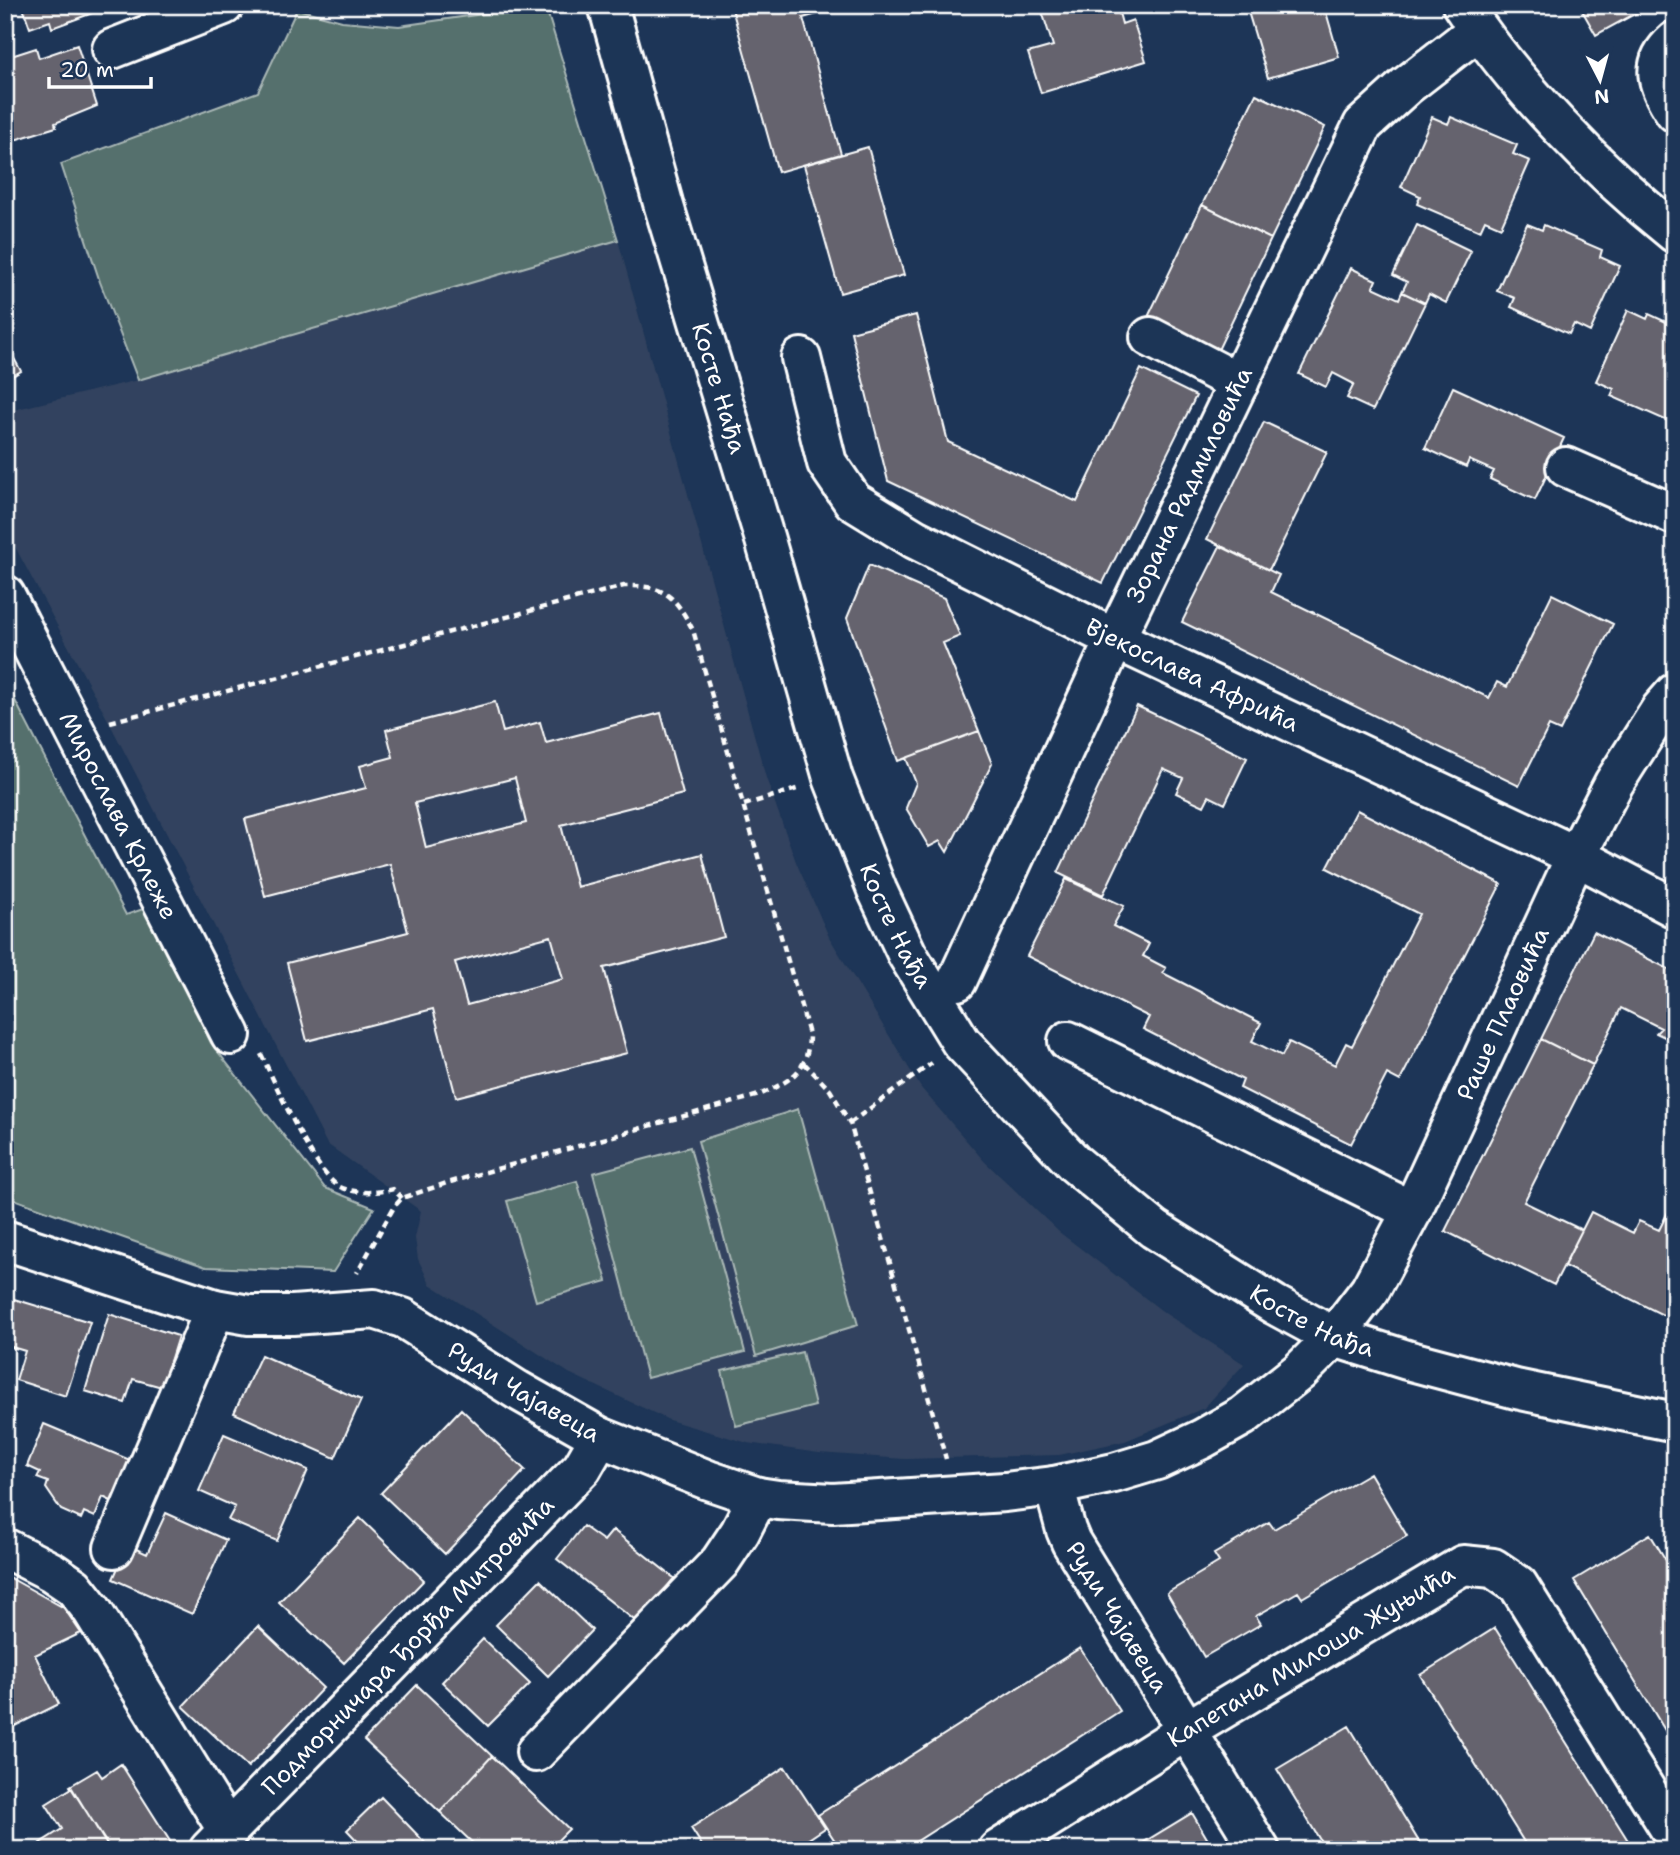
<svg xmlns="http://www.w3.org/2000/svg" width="1680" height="1855" viewBox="0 0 1680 1855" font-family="'Shantell Sans',sans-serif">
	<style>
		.built { fill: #33435e }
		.green { fill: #55706d; stroke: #aab8b6; stroke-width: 2 }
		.building { fill: #65646e; stroke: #fff; stroke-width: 2; fill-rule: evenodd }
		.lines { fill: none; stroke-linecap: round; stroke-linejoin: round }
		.minor-casing { stroke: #fff; stroke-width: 44 }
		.path { stroke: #fff; stroke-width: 4.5; stroke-dasharray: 7 5; stroke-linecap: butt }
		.minor { stroke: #1d3557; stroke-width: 38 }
		.labels { text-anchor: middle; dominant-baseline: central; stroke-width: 7; stroke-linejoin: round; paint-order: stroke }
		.street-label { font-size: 24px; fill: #fff; stroke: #1d3557 }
	</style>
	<rect width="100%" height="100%" fill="#1d3557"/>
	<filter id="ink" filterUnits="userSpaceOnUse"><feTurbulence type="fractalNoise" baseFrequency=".0143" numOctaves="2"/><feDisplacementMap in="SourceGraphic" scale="14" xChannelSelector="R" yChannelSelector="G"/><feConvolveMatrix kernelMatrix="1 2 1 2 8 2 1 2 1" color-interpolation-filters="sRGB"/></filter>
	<g filter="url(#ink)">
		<path class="built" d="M618,240L766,778L796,862L829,937L921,1088L984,1161L1059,1232L1166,1314L1244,1364L1204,1408L1125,1441L1059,1455L905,1459L819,1453L748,1443L669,1420L569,1373L430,1284L418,1259L415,1238L421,1211L327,1144L109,722L5,528V412L138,380Z"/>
		<path class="green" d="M545,5L618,240L138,380L100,282L61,164L258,92L297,9L342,21L399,26Z
			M5,681L126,915L146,908L211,1043L325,1188L374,1208L333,1272L206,1267L5,1196Z
			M798,1109L858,1325L756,1356L698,1141Z
			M690,1147L745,1352L647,1378L593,1173Z
			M577,1181L607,1281L536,1301L507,1201Z
			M802,1352L815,1406L736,1426L722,1371Z"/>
		<path class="building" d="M22,5H114L52,28L50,21L30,28Z
			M731,5H850L803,18L841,154L778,172Z
			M1040,5H1117L1122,24L1133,20L1146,61L1041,93L1028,53L1053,46Z
			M1246,5H1324L1339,57L1268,78Z
			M1579,5H1651L1596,35Z
			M77,45L97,106L55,123L56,127L5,143V58L36,48L39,58Z
			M1256,94L1325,127L1271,239L1202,205Z
			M1432,117L1448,124L1451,117L1517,145L1513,154L1530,161L1501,227L1485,220L1480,231L1417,204L1420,196L1401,187Z
			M868,147L904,275L840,293L804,165Z
			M1202,205L1271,239L1218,350L1148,317Z
			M1527,224L1542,230L1544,225L1602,250L1600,257L1620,266L1590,332L1574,324L1569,334L1511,307L1515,298L1497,291Z
			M1417,225L1471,251L1446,303L1429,294L1425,303L1402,292L1407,282L1393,275Z
			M1351,268L1376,280L1373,287L1399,299L1402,292L1425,303L1373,410L1347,398L1354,384L1333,373L1326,387L1299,374Z
			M1628,310L1647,319L1649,314L1675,326V417L1672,423L1611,396L1614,389L1596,381Z
			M916,315L948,442L1077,502L1141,369L1196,396L1103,583L888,481L851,332Z
			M5,342L21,371L5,380Z
			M1453,387L1564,438L1535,500L1490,479L1494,471L1469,460L1466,467L1425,448Z
			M1264,422L1327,452L1269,570L1207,539Z
			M1220,546L1279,575L1271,592L1489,698L1497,682L1507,687L1552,594L1613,624L1560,731L1549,726L1519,786L1182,622Z
			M869,565L944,598L960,636L943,643L979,731L898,761L847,618Z
			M495,702L503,732L540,722L546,743L661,713L683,794L561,825L577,887L702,854L724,937L604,968L627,1053L456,1097L433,1009L307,1041L287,963L408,932L390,864L265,896L245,819L366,788L360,766L393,757L386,730ZM515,778L526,823L426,848L415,803ZM551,936L563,979L467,1005L455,962Z
			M1137,706L1247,758L1225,804L1209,796L1204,806L1176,793L1183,778L1163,769L1103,895L1058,873Z
			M979,731L992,764L947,852L940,841L929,847L906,808L916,783L906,758Z
			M1357,810L1501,884L1400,1081L1387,1074L1351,1144L1240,1088L1243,1080L1143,1029L1149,1017L1027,956L1066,879L1124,906L1113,926L1149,944L1143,956L1166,968L1163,973L1261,1023L1252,1041L1282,1056L1289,1042L1335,1065L1346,1043L1352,1046L1419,914L1327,868Z
			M1594,932L1675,972V1042L1656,1033L1661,1028L1621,1008L1593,1065L1541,1039Z
			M1541,1039L1593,1065L1524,1202L1582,1230L1554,1285L1445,1231Z
			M1675,1198V1321L1564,1266L1591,1212L1633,1233L1639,1221L1659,1230Z
			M14,1299L90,1322L66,1396L16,1380L25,1351L5,1345V1326Z
			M109,1314L178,1336L162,1387L133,1379L125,1403L85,1391Z
			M261,1355L361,1400L335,1458L234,1413Z
			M461,1409L525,1470L445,1554L381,1493Z
			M44,1424L130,1460L113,1502L103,1497L95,1517L84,1512L81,1519L61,1510L46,1488L48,1482L37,1478L40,1472L27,1466Z
			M224,1434L308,1470L277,1541L228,1520L235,1507L199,1491Z
			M1370,1473L1407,1536L1302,1598L1298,1592L1256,1616L1261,1624L1204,1657L1167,1593L1219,1562L1214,1554L1269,1522L1274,1529Z
			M166,1513L226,1540L192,1614L113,1579L128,1545L147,1554Z
			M360,1518L424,1580L344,1663L279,1602Z
			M583,1526L604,1541L613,1530L674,1578L638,1623L557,1559Z
			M1650,1534L1675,1575V1747L1574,1580Z
			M5,1575L64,1608L81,1633L35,1655L59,1704L11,1728L5,1717Z
			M540,1580L592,1630L548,1676L496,1625Z
			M258,1626L323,1688L248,1767L183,1706Z
			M1495,1628L1551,1718L1634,1850H1529L1420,1675Z
			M483,1639L530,1684L488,1726L442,1682Z
			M1080,1648L1120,1711L903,1850H841L818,1815Z
			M417,1685L492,1756L440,1812L364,1740Z
			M1349,1726L1424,1850H1326L1294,1797L1277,1769Z
			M492,1756L569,1829L548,1850H542L538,1846L534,1850H480L440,1812Z
			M121,1764L173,1846L167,1850H111L70,1786L97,1770L102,1777Z
			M785,1767L825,1828L792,1850H705L691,1828Z
			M72,1788L110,1850H45L40,1843L62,1829L46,1804Z
			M381,1797L432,1850H366L347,1830Z
			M1192,1813L1214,1850H1131Z"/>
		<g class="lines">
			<g class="minor-casing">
				<g id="minor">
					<path id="s1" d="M608,5L663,203L765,540L833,778L877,890L907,954L961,1042L1074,1163L1154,1229L1275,1305L1334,1337L1407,1360L1516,1389L1675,1422"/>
					<path d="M1462,5C1516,87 1599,172 1675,233"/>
					<path d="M1675,41C1648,64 1658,87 1675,112"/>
					<path d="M112,49L224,5"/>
					<path d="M1150,337L1239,383"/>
					<path id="s2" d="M801,358L827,463L853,501L915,539L1115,639L1576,856L1675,908"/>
					<path d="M1566,467L1675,515"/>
					<path id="s3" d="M5,595L231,1035"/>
					<path id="s4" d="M957,981L1115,639L1363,125L1406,86L1478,30"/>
					<path d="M1068,1041L1412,1211"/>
					<path id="s5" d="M5,1240L215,1309L249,1315H293L374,1309L403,1318L517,1390L600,1437L708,1480L758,1497L778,1500L833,1503L1005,1492L1054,1486L1114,1473L1157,1460L1202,1439L1243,1416L1300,1371L1334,1337L1370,1290L1412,1211L1576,856L1614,783L1661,709L1675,693"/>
					<path id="s6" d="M1054,1486L1066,1530L1071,1542L1260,1850"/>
					<path d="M5,1548L52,1572L74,1587L92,1610L228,1831"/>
					<path d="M114,1548L215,1309"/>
					<path d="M536,1752L720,1562L740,1532L758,1497"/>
					<path id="s7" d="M209,1850L582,1468L600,1437"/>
					<path id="s8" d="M998,1850L1186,1731L1463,1565L1493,1568L1518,1585L1675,1837"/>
				</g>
			</g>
			<path class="path" d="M110,722L624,586C665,585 674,595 693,630L809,1034C809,1072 790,1081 759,1095L447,1183L402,1198L394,1207L357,1273
				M744,805L800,788
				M261,1054C275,1082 314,1174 340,1187C356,1194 377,1193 393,1189L402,1198
				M804,1063L830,1090L850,1123L946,1459
				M850,1123L932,1063"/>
			<use href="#minor" class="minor"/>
		</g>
	</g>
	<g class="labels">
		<g class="street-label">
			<text stroke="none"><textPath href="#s1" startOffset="399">Косте Нађа</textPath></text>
			<text stroke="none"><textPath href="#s4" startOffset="548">Зорана Радмиловића</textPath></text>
			<text stroke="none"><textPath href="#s2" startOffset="536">Вјекослава Афрића</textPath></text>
			<text stroke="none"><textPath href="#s3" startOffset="248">Мирослава Крлеже</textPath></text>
			<text stroke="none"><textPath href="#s1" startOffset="966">Косте Нађа</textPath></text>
			<text stroke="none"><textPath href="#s5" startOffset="1797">Раше Плаовића</textPath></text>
			<text stroke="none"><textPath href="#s1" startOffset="1552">Косте Нађа</textPath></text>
			<text stroke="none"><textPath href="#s5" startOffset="553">Руди Чајавеца</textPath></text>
			<text stroke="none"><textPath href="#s6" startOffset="147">Руди Чајавеца</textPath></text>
			<text stroke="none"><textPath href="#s7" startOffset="285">Подморничара Ђорђа Митровића</textPath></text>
			<text stroke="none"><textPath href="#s8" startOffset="368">Капетана Милоша Жуњића</textPath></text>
		</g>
	</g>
	<rect width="1680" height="1855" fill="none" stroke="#1d3557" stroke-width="28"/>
	<rect x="14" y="14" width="1652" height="1827" fill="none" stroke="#fff" stroke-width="2.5" filter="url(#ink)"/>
	<g transform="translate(1600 80) rotate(174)" stroke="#1d3557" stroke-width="5" paint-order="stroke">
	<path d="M0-5L12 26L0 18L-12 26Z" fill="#ffffff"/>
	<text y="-10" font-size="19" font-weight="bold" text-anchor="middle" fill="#ffffff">N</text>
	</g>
	<path d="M49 77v10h102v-10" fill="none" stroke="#ffffff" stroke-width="3.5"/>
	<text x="60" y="77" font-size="21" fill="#ffffff" stroke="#1d3557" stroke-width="5" paint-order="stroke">20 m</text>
</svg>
